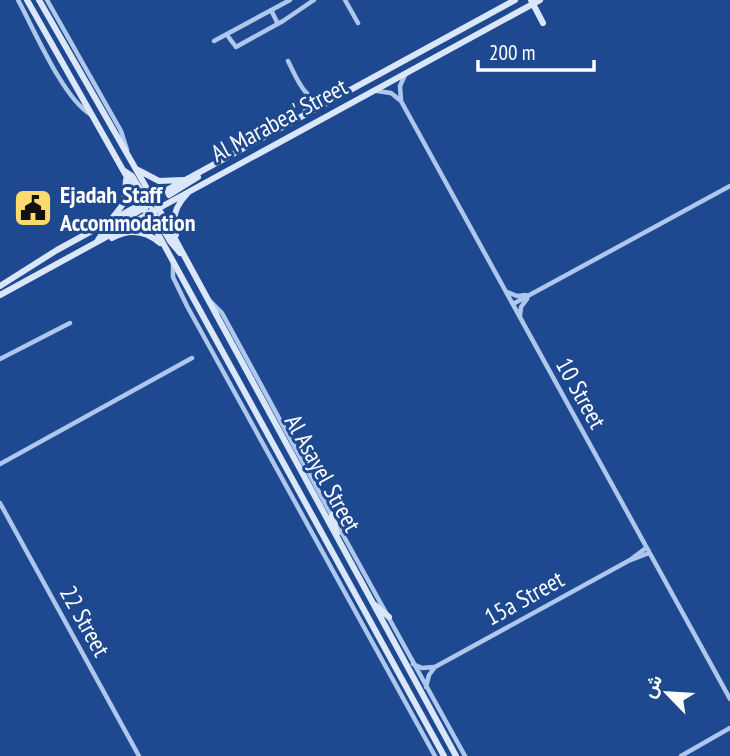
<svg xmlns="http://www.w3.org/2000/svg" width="730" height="756" viewBox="0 0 730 756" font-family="'PT Sans Narrow',Vazirmatn,sans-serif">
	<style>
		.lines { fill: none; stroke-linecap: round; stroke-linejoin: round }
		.minor { stroke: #aec7ed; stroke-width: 4.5 }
		.secondary { stroke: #dae6fa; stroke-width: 6 }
		.labels { text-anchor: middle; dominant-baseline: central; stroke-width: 6; stroke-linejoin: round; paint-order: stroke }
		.street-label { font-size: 24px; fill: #fff; stroke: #1e4990 }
		.poi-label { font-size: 24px; font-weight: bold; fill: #fff; stroke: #1e4990; text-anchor: start }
	</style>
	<rect width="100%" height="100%" fill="#1e4990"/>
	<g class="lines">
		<path class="minor" d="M18,0C34,29 63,98 90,114
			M47,0L121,131L127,150
			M345,0L358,23
			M271,10L278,24
			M227,35L236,47L283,21L314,0
			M214,41L290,0
			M288,61C297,78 304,102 327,101
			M377,91L391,93L401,101L730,699
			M401,100L400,86L405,75
			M304,115L307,104L306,93
			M173,263V277L187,306L435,756
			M507,292L517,296L526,295
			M211,302L222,313L332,516
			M513,304L730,186
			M520,316L521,307L527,299
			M0,359L70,323
			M0,464L192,358
			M0,503L139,756
			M337,524L465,756
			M631,560L649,553
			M413,664L422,668L434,667
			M426,687L429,675L435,667L630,560L646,548
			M681,756L730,728"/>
		<path class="secondary" d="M27,0L123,170L444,756
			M39,0L161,213L456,756
			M531,0L543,23
			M123,170L132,176L150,205
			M138,170L159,181L183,180
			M169,195L198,177
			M152,210L170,241L180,253
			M113,217L124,203L126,180
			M176,235C171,219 175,206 187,194
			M112,238C130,228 146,231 160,243
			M98,240L104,231L146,207
			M0,286L57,250L515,0
			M0,295L540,0
			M332,515L337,534
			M375,605L389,617"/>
	</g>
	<defs>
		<g id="civic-square" transform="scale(2.0125)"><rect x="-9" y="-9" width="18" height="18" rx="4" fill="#fcda6d" stroke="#1e4990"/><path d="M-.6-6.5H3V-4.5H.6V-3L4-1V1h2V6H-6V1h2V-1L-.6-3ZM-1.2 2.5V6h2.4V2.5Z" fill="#111"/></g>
	</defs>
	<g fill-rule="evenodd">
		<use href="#civic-square" x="33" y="208"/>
	</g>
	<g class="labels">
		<g class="street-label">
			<text transform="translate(279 120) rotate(-28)">Al Marabea' Street</text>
			<text transform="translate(581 393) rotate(61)">10 Street</text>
			<text transform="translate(323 473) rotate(61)">Al Asayel Street</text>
			<text transform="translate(524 598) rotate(-29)">15a Street</text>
			<text transform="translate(85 621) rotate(61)">22 Street</text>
		</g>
		<g class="poi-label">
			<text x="60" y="194">Ejadah Staff<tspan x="60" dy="28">Accommodation</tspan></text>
		</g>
	</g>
	<g transform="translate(667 693) rotate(295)" stroke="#1e4990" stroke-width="5" paint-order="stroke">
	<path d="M0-5L12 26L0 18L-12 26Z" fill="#ffffff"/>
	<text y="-10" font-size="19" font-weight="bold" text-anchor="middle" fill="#ffffff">ش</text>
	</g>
	<path d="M478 60v10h116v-10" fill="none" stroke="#ffffff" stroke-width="3.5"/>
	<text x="489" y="60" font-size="21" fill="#ffffff" stroke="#1e4990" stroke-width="5" paint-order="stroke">200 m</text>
</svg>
